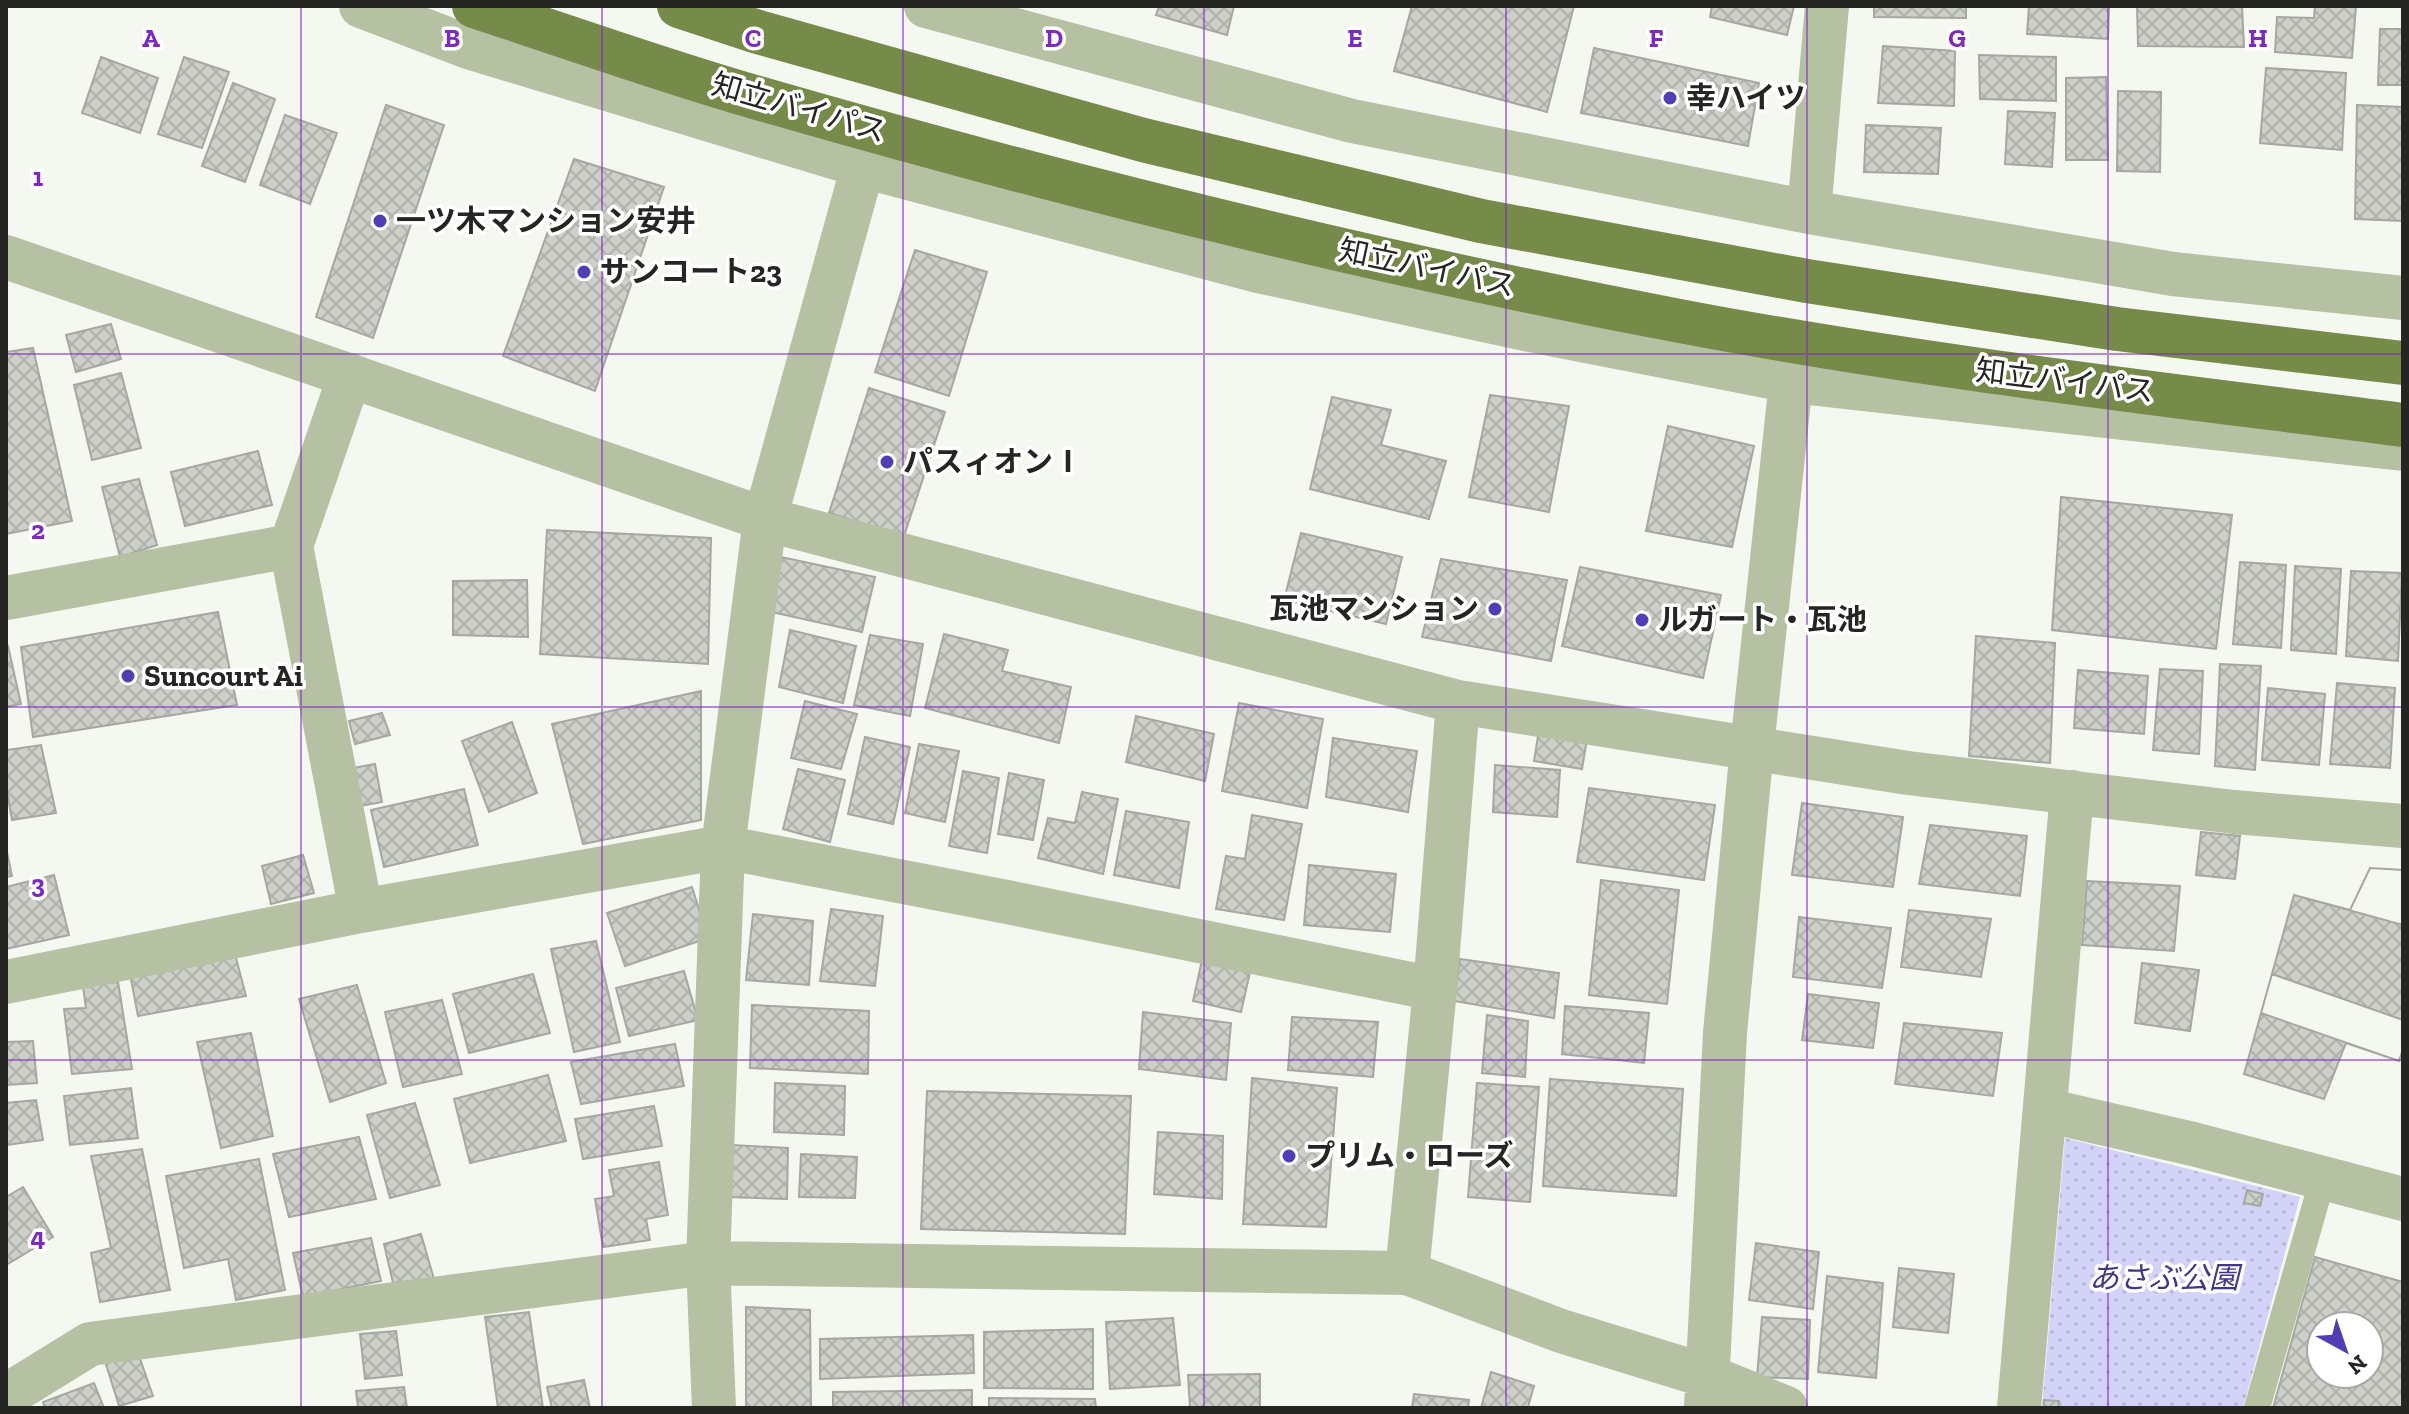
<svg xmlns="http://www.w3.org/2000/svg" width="2409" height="1414" viewBox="0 0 2409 1414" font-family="'Zilla Slab','Noto Sans JP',serif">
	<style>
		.park { fill: url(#park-dots) }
		.building { fill: url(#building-cross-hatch); stroke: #a5a7a1; stroke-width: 2; fill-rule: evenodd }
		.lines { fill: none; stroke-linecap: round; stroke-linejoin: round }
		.service { stroke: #b6c0a2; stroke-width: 26 }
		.minor { stroke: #b6c0a2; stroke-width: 44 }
		.trunk { stroke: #768a4a; stroke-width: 44 }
		.grid { fill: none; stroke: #7b2cbf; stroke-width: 2; stroke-opacity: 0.55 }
		.poi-dot { fill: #533db5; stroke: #fff; stroke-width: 3 }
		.labels { text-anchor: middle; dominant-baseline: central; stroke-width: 7; stroke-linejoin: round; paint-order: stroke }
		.poi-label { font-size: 30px; font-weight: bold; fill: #252623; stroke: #fff; text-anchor: start }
		.street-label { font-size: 30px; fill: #252623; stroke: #fff }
		.park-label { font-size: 30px; font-style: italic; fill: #423786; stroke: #fff }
		.grid-label { font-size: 26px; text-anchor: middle; font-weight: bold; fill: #7b2cbf; stroke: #fff; stroke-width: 7; stroke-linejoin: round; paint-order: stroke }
	</style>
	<defs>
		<pattern id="park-dots" width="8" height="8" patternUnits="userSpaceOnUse" patternTransform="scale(2)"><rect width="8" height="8" fill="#d3d3f9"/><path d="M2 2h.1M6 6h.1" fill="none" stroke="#b5b5d5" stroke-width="1.8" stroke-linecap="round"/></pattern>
		<pattern id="building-cross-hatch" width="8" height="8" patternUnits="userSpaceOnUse" patternTransform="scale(2)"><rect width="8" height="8" fill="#cdd0c8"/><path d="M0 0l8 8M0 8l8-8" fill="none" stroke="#b0b2ac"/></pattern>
	</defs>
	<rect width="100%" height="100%" fill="#f5f8f0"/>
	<path class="park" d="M2065,1138L2300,1197L2243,1408H2042Z"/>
	<path class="building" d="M1159,6H1234L1227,35L1156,15Z
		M1412,6H1574L1547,112L1394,71Z
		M1712,6H1794L1787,35L1710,17Z
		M1874,6H1966V18L1874,17Z
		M2029,6H2109L2108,39L2027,34Z
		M2137,6H2242L2244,47L2138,46Z
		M2315,6H2356L2352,58L2275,52L2277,17L2314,18Z
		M2380,29H2403V85H2378Z
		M1883,46L1955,51L1954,106L1878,103Z
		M1594,48L1759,83L1748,146L1581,113Z
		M1979,55L2056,57V101L1980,99Z
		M101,57L158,78L140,133L82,113Z
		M184,57L229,72L202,148L158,134Z
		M2266,68L2346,73L2342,150L2260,143Z
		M2106,77L2108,160H2066V78Z
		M233,83L275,99L245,182L202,166Z
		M2118,91L2161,92L2160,172L2117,171Z
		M386,105L444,125L373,338L316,317Z
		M2357,105L2403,107V221L2355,219Z
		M2008,111L2055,113L2052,167L2005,164Z
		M285,115L337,133L310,204L260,185Z
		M1866,125L1941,128L1938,174L1864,172Z
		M574,159L664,187L595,391L503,356Z
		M915,250L987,272L949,396L875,372Z
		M111,324L121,359L76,372L66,335Z
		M33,348L72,521L6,534V352Z
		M121,373L141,448L92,460L74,385Z
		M869,388L945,412L904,536L829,513Z
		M1490,395L1569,406L1549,512L1469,497Z
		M1332,397L1391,410L1381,445L1446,461L1429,519L1310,489Z
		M1668,426L1754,446L1732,547L1646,531Z
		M258,451L272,505L185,526L171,472Z
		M139,479L157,545L120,557L102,487Z
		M2061,497L2232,515L2216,649L2052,630Z
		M547,530L711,538L708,664L540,654Z
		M1301,533L1402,557L1386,624L1284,600Z
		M781,557L875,577L862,632L767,611Z
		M1441,559L1567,580L1551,661L1422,637Z
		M2240,562L2286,565L2281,648L2233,644Z
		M2295,566L2341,569L2336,654L2291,650Z
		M1580,567L1721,595L1703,678L1562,646Z
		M2351,571L2402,573L2398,661L2346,656Z
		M527,580L528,637L453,635V581Z
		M218,612L237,705L33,737L21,647Z
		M790,630L856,646L843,703L779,687Z
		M944,634L1008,650L1002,671L1071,687L1059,743L925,708Z
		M870,635L923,644L910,716L854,705Z
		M1976,636L2055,643L2050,763L1969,756Z
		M8,646L21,704L6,707V647Z
		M2220,664L2261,666L2255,770L2215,766Z
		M2160,669L2203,671L2199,754L2153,750Z
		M2078,670L2148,676L2144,734L2074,728Z
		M2337,683L2395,688L2390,768L2330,764Z
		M2268,688L2325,694L2319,765L2262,760Z
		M701,691V820L583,844L552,724Z
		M805,701L857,714L841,769L791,758Z
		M1239,703L1323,719L1307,808L1222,791Z
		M382,713L390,735L355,744L349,721Z
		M1136,716L1214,734L1205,781L1126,762Z
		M512,722L537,793L489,812L462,741Z
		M1539,730L1587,739L1582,769L1534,761Z
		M865,737L910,747L893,824L848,814Z
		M1333,738L1417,751L1408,812L1326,797Z
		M919,744L959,751L945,822L905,813Z
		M41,745L56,813L12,820L6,786V750Z
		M375,764L382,802L360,806L353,768Z
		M1495,765L1560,770L1557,817L1493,812Z
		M798,769L845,780L830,842L783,829Z
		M963,771L999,778L987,853L949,846Z
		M1009,773L1044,780L1033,840L998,834Z
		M1589,788L1715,805L1704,880L1577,862Z
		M464,789L478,845L384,867L371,810Z
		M1082,792L1118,799L1103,874L1038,858L1048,818L1075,823Z
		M1802,803L1903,817L1893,887L1792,875Z
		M1126,811L1189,822L1179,888L1114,875Z
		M1252,815L1302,824L1284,920L1216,909L1226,856L1245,859Z
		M1930,825L2027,836L2020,896L1919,884Z
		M2201,832L2240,836L2235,879L2196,875Z
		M6,847L12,876L6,877Z
		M303,855L314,893L271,904L262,866Z
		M1309,865L1396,874L1390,932L1304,925Z
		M2370,868L2403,870V1049L2399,1061L2346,1043L2324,1099L2244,1074L2294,895L2350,910Z
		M2370,868L2403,870V1049L2399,1061L2261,1013L2294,895L2350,910Z
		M54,875L69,935L6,949V887Z
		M1601,880L1679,890L1667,1004L1589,995Z
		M2087,881L2180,886L2174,951L2082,945Z
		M692,887L708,938L625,966L607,913Z
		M2294,895L2403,925V1020L2272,974Z
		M831,909L883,916L875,986L820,981Z
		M1909,910L1991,919L1981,977L1901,967Z
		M753,914L813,921L809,985L746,980Z
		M1799,917L1891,928L1882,988L1793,977Z
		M596,941L620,1042L574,1052L551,949Z
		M235,954L246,996L138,1016L130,974Z
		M1460,959L1559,973L1554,1018L1454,1001Z
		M1202,960L1250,972L1241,1012L1193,1001Z
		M2142,963L2199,970L2190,1031L2135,1023Z
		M684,971L698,1020L629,1036L616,988Z
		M533,974L550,1033L469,1053L453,994Z
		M118,982L132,1069L72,1074L64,1009L86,1008L83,986Z
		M357,985L386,1083L330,1102L299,999Z
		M1808,994L1879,1003L1873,1048L1802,1040Z
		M442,1000L462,1074L403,1087L385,1012Z
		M752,1005L869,1011L868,1074L750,1068Z
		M1565,1006L1649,1013L1644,1063L1562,1054Z
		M1143,1012L1231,1023L1226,1080L1139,1069Z
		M1487,1015L1528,1021L1525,1077L1482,1073Z
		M1292,1017L1378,1022L1373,1077L1288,1070Z
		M1904,1023L2002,1033L1993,1096L1895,1084Z
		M251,1033L273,1136L221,1148L197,1042Z
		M33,1041L37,1083L6,1085V1042Z
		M675,1044L684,1086L581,1104L571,1062Z
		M548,1075L566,1141L470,1163L454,1099Z
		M1252,1078L1337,1088L1326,1227L1243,1224Z
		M1550,1079L1683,1089L1676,1196L1543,1186Z
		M775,1083L845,1086L844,1135L774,1132Z
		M1477,1083L1539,1087L1530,1202L1468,1197Z
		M131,1088L138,1138L70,1145L64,1096Z
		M927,1091L1131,1096L1125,1234L921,1229Z
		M36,1100L43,1140L6,1145V1103Z
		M415,1103L440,1185L390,1198L367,1115Z
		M654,1106L662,1146L583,1159L575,1119Z
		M1158,1132L1223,1136L1222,1199L1154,1194Z
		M359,1137L376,1199L289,1217L273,1154Z
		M732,1145L788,1148L787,1199L729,1197Z
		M142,1149L170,1290L100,1302L91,1253L111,1248L91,1156Z
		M801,1154L857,1157L855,1198L799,1197Z
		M259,1159L285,1290L236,1300L228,1259L184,1268L166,1176Z
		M659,1162L668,1215L646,1219L650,1240L603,1247L595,1199L614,1196L609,1170Z
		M23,1187L53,1237L6,1265V1197Z
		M2247,1190L2263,1194L2260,1206L2244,1203Z
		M421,1234L434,1279L393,1283L384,1244Z
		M371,1238L381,1281L303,1297L293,1253Z
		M1756,1243L1819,1252L1813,1309L1749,1300Z
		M2315,1257L2403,1282V1408H2273ZM2321,1326H2369V1374H2321Z
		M1899,1268L1954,1274L1948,1333L1893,1327Z
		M1827,1276L1883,1283L1876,1378L1818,1372Z
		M746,1307L810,1310L811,1408H746Z
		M529,1312L543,1408H498L485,1317Z
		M1762,1317L1810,1320L1808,1379L1757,1377Z
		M1173,1318L1180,1385L1110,1389L1106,1322Z
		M1093,1329V1389L984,1388V1332Z
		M396,1331L402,1375L365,1379L360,1334Z
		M973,1335L974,1373L820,1379V1339Z
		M137,1350L153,1396L119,1406L104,1358Z
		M1491,1372L1534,1386L1528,1407L1531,1408H1481Z
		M1260,1374V1408H1190L1188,1375Z
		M584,1380L590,1408H552L547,1387Z
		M94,1383L104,1408H45L43,1402Z
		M404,1387L407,1408H358L356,1391Z
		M972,1390V1408H833V1392Z
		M1414,1394L1469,1400L1468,1408H1412Z
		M989,1398L1095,1399L1096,1408H989Z
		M2044,1400L2059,1401L2058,1408H2044Z"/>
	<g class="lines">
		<path class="service" d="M2257,1408L2323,1178"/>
		<path class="minor" d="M361,6L468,47L863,166L1258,271L1525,329L1791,381L2403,449
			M926,6L1352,121L1809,212L2173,274L2403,298
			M1809,212L1827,6
			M6,257L765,519L863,166
			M350,375L291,546L361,911
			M6,598L291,546
			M6,982L361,911L723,847L1017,904L1435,989
			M2045,1110L2193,1144L2403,1199
			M1407,1273L1435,989L1458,702
			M6,1396L90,1344L708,1263L1407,1273L1561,1331L1707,1376L1786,1408
			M1706,1406L1725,1033L1752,747L1791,381
			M714,1408L708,1263L723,847L765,519L1458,702L1908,773L2234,812L2403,826
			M2019,1408L2072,792"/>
		<path class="trunk" d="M474,6C569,37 663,71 758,98C1063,186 1372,263 1685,322C1923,367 2163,394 2403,425
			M679,6L758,32L1143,140L1481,221L1807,281L2117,329L2403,363"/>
	</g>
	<path class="grid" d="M301,6V1408M602,6V1408M903,6V1408M1204,6V1408M1506,6V1408M1807,6V1408M2108,6V1408M6,354H2403M6,707H2403M6,1060H2403"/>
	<g class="poi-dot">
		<circle cx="1670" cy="98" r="8"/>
		<circle cx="380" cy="221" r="8"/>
		<circle cx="584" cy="272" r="8"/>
		<circle cx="887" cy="462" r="8"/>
		<circle cx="1495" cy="609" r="8"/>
		<circle cx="1642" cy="620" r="8"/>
		<circle cx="128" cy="676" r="8"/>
		<circle cx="1289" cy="1156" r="8"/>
	</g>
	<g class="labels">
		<g class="poi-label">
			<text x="1686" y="98">幸ハイツ</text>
			<text x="396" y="221">一ツ木マンション安井</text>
			<text x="600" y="272">サンコート23</text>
			<text x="903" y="462">パスィオンⅠ</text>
			<text x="1479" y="609" text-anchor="end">瓦池マンション</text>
			<text x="1658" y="620">ルガート・瓦池</text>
			<text x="144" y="676">Suncourt Ai</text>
			<text x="1305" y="1156">プリム・ローズ</text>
		</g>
		<g class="street-label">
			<text transform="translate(799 108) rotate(16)">知立バイパス</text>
			<text transform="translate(1427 268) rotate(12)">知立バイパス</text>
			<text transform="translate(2065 381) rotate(7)">知立バイパス</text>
		</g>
		<g class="park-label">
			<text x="2164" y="1278">あさぶ公園</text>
		</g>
	</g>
	<g class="grid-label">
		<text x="151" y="47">A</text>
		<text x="452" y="47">B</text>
		<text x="753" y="47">C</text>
		<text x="1054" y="47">D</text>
		<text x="1355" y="47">E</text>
		<text x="1656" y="47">F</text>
		<text x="1957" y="47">G</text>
		<text x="2258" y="47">H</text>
		<text x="38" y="186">1</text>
		<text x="38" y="539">2</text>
		<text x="38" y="893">3</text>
		<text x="38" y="1246">4</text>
	</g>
	<rect width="2409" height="1414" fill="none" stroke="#252623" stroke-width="16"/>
	<g transform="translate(2345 1350) rotate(140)"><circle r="38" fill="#ffffff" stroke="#a8a8a7" stroke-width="2"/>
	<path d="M0-6L14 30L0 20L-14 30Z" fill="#533db5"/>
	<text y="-12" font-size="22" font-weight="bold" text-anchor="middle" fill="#252623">N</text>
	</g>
</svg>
